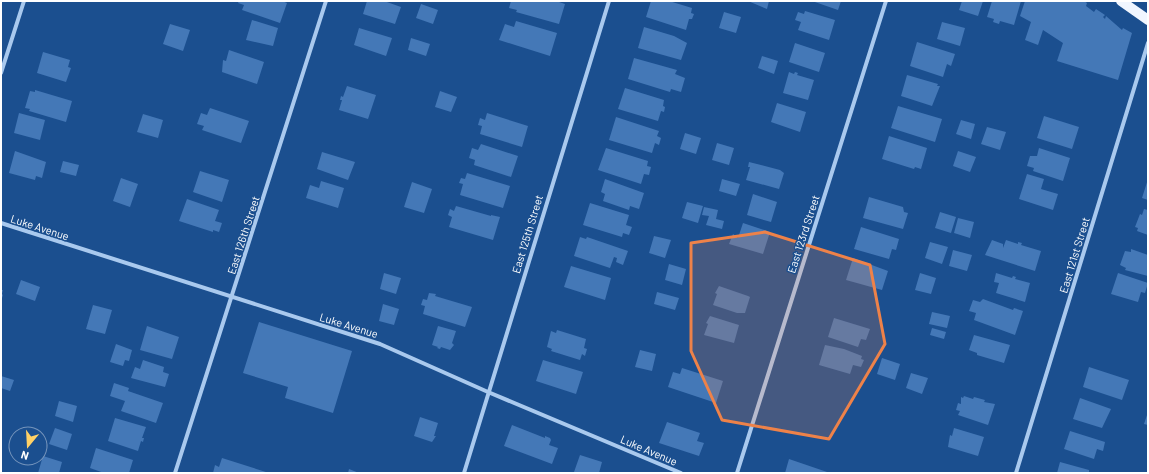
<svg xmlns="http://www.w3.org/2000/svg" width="1149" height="474" viewBox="0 0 1149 474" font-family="Barlow,sans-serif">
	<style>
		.building { fill: #4478b7 }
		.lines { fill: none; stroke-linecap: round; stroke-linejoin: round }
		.street { stroke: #a9c9ee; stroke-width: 4 }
		.primary { stroke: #f0f6ff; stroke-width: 10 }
		.marked { fill: #ee8249; fill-opacity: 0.2; stroke: #ee8249; stroke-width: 3; stroke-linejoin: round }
		.labels { text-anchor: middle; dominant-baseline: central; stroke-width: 3; stroke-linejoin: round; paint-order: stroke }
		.street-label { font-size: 11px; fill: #fff; stroke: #1b4f8f }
	</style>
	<rect width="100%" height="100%" fill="#1b4f8f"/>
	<path class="building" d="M239,1H282L287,3L280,23L242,10L244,5L238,3Z
		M367,1H384L401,7L395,24L363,14Z
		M511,1H556L565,4L559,24L516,12L517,10L509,8Z
		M651,1H669L692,8L691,13L694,14L692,19H689L686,30L646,17Z
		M748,1H769L767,9Z
		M812,1H841L838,10Z
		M962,1H983L978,16L959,10Z
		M992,1H1021L1014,25L1000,21L999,24L993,22L994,19L987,17Z
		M1025,1H1084L1087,3L1086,6L1094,12L1096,9L1105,15L1103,17L1105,19L1106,16L1122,30L1123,28L1132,33L1118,80L1057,61L1063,43L1043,30L1038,45L1025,40L1031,22L1020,16Z
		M421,4L438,10L433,24L416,18Z
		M805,11L835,20L829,40L798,30L801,22L795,20L798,12L804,14Z
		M724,12L741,17L736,33L719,28Z
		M252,20L278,28L273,46L246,40Z
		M516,21L557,33L550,56L499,40L505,24L514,27Z
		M942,22L965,28L960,46L937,39Z
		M170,24L190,30L183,51L163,44Z
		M644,27L674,36L687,43L681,60L638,48Z
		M359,28L392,38L386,56L354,45Z
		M411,38L430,44L426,56L408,50Z
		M917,42L955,54L951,66L947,64L943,77L910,66Z
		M795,43L825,53L819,72L789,62Z
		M229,50L264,62L257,84L222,72L223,60L226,61Z
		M43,52L70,60L68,67L71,68L66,82L37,73Z
		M762,56L778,61L774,74L758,68Z
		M634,58L677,70L675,74L685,78L681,92L671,89L670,92L628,79Z
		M789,72L794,74L795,72L798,73L797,75L814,80L808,100L783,93Z
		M907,75L938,84L937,86H940L932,106L901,96Z
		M347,86L376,95L368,119L339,110L342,100H340L341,96L343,97Z
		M625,88L664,100L663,106L665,107L664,112L661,111L658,121L618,109Z
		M35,90L72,101L66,122L29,111L30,109L25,108L30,91L35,92Z
		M440,91L457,97L451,112L435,107Z
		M777,103L806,112L800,132L771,122Z
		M898,106L942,119L935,142L891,128Z
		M210,108L249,121L241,143L202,130L204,126L197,124L201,113L207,115Z
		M19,113L45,120L40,140L14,133Z
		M487,113L528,126L522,147L480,134L482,126L478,125L480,118L485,120Z
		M143,114L163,120L158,138L137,132Z
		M1044,116L1079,127L1072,149L1037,138Z
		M616,117L659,131L657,136L661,138L659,145L655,143L652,153L609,140Z
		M961,120L975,124L971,139L956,134Z
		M987,127L1006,132L1000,150L981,144Z
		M685,133L701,138L696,154L680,149Z
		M889,136L927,148L921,169L915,167L914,169L882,159Z
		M717,143L734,148L729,165L712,160Z
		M481,144L518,156L511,177L474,165L475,160L469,158L472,148L478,150Z
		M606,148L648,161L647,166L651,167L649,175L644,174L641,184L598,170Z
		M1039,148L1070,158L1063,181L1033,171L1034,168L1027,166L1030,156H1037Z
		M15,151L46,162L42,178L36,176L35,180L9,173Z
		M958,151L976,157L970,172L953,166Z
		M322,152L355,162L348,180L317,169Z
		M63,161L79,165L76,176L60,172Z
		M749,162L780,170L784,173L779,189L746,180L750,167H748Z
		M200,171L229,180L222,202L193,192Z
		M467,173L510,186L503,208L460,195L463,184L459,183L461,178L465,179Z
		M1027,174L1044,179L1041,189L1058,194L1053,210L1019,199Z
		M121,178L138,184L130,207L113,201Z
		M605,179L644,193L639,209L630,206L629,210L603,201L605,194L601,192Z
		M722,179L740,184L736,196L719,191Z
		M1148,179V200L1142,198Z
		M321,181L344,188L338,208L306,198L310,185L319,188Z
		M412,182L432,189L424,213L404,207Z
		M753,194L777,202L771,222L747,215Z
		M869,197L903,207L904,212L908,213L903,229L863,218Z
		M187,199L219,210L215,221L222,223L219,232L213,230V232L179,221Z
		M687,202L703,206L698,223L682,218Z
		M590,203L629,215L626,225L632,227L629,235L623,233L622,237L583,225Z
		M456,206L491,216V215L500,217L493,240L449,227L452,217L448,215L450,209L454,211Z
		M704,207L718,210L716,219L724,221L722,229L706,225L709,216L702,215Z
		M1144,209L1148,210V235L1137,231L1138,228L1135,227L1140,214L1142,215Z
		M940,212L956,217L951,233L935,228Z
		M958,218L974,222L970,238L954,233Z
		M743,223L770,232L763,254L729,244L733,234L738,238Z
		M861,227L899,239L896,250L892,249L889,259L854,249Z
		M654,236L671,240L665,258L649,253Z
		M580,237L586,239L587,237L628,251L623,265L616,262L617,258L614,257L610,268L574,256Z
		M992,240L1003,244V248L1006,240L1018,244V242L1022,243L1021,245L1041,251L1035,271L985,255Z
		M930,242L948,247L942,264L925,258Z
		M1131,249L1148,255V276L1125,270L1126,268L1120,265L1125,251L1131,252Z
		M953,250L972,255L967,271L949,266Z
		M853,258L888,271L882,290L846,280Z
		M669,264L686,269L682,285L665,280Z
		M571,266L611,278L605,300L564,287Z
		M384,273L401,278L396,294L380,289Z
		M920,273L936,278L931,294L915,290Z
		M996,273L1012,278L1013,276L1016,277L1015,279L1030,283L1025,302L996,293L999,283L994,282Z
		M1118,273L1148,283L1145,293L1141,292L1138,302L1111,294Z
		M21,280L40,287L35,301L16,294Z
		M719,286L748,296L750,297L745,313H737L713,305L717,294L715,293Z
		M1,290H3L2,294L3,295L1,301Z
		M657,292L679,298L675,310L654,304Z
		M429,293L436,294L435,296L472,307L465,327L423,314L425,306L421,305L423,299L427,300Z
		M983,299L1013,310L1014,308L1023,311L1015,335L974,320L976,313L969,311L973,300L980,302Z
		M383,304L399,309L394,325L379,321Z
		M93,305L112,310L105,334L86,329Z
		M932,312L950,316L947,328L929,324Z
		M710,316L739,325L734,343L704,335L708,324L706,323Z
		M834,318L870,329L866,340L861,339L858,347L828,337Z
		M259,322L352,351L333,413L285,398L288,387L243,373Z
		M147,326L179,337L172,359L140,350Z
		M438,326L456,331L452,343L454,345L450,350L441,347L440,349L437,348L438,347L432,345Z
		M932,328L946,332L944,339L930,335Z
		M557,330L586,339L584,348L587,349L585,356L582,354L580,360L551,351L552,349L547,347L551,331L556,333Z
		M974,335L1010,345L1004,363L977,355V353L969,350Z
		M116,344L132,350L129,361L125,360L123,366L110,362Z
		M825,345L844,349L862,356L861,359L864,360L861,367L853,365L850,374L819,365Z
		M640,350L656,354L652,371L635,367Z
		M882,358L900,364L895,380L877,374Z
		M143,360L164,367L163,372L169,374L165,387L131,378L135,367L140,369Z
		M543,360L583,372L576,394L536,381Z
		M1089,367L1129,380L1122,400L1083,387Z
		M682,368L723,381L716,403L668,387L673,372L680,374Z
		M911,373L928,378L922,394L906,388Z
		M1,376L14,380L10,391L1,388Z
		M114,383L129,388L128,391L163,403L156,423L121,411L125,401L110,396Z
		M964,396L973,399L974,397L985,400L984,402L995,404L988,425L958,415L960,411L956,410L958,403L961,404V397L963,398Z
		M1080,398L1111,409L1102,428L1073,419Z
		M59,401L77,406L73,422L55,416Z
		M1148,412V425L1144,424Z
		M420,417L438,423L434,436H436L432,442L414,436Z
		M115,418L146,427L142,438H144L143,442L141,441L138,451L108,441Z
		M667,422L700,433L697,441L704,443L699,456L659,443Z
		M512,425L545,438V436L550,438L551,440L549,445L558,448L552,464L504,446Z
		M55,428L72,434L67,450L49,444Z
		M954,428L984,437L978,456L948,447L950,435L952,436Z
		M1070,431L1105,442L1103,451L1097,449L1094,459L1064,449Z
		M96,448L133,460L129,473H104L90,468Z
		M580,455L602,462L599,473L574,472Z
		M43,456L62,462L59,473H38Z
		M222,458L269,473H213L215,465L219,467Z
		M789,459L830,473H785Z
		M1060,462L1089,470V473H1057Z
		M349,469L359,473H348Z"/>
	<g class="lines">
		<path class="street" d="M1,73L24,1
			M1,223L380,344L488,392L681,473
			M175,473L326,1
			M464,473L609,1
			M737,473L886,1
			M1016,473L1148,43"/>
		<path class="primary" d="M1121,1L1148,20"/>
	</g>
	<path class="marked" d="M765,232L870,265L885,344L829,439L722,420L691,351V243Z"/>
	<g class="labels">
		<g class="street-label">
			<text transform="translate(40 227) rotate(18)">Luke Avenue</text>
			<text transform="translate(527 234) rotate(-73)">East 125th Street</text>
			<text transform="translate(803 234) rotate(-72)">East 123rd Street</text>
			<text transform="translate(243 235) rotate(-72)">East 126th Street</text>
			<text transform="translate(1074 255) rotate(-73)">East 121st Street</text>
			<text transform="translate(349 325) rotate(17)">Luke Avenue</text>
			<text transform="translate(649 450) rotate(23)">Luke Avenue</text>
		</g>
	</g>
	<rect width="1149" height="474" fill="none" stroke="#ffffff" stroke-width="4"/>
	<g transform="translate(28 446) rotate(198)"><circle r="19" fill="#1b4f8f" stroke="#7695bc"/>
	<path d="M0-3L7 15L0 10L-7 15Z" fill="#ffd166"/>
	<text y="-6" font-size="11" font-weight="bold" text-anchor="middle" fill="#ffffff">N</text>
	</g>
</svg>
